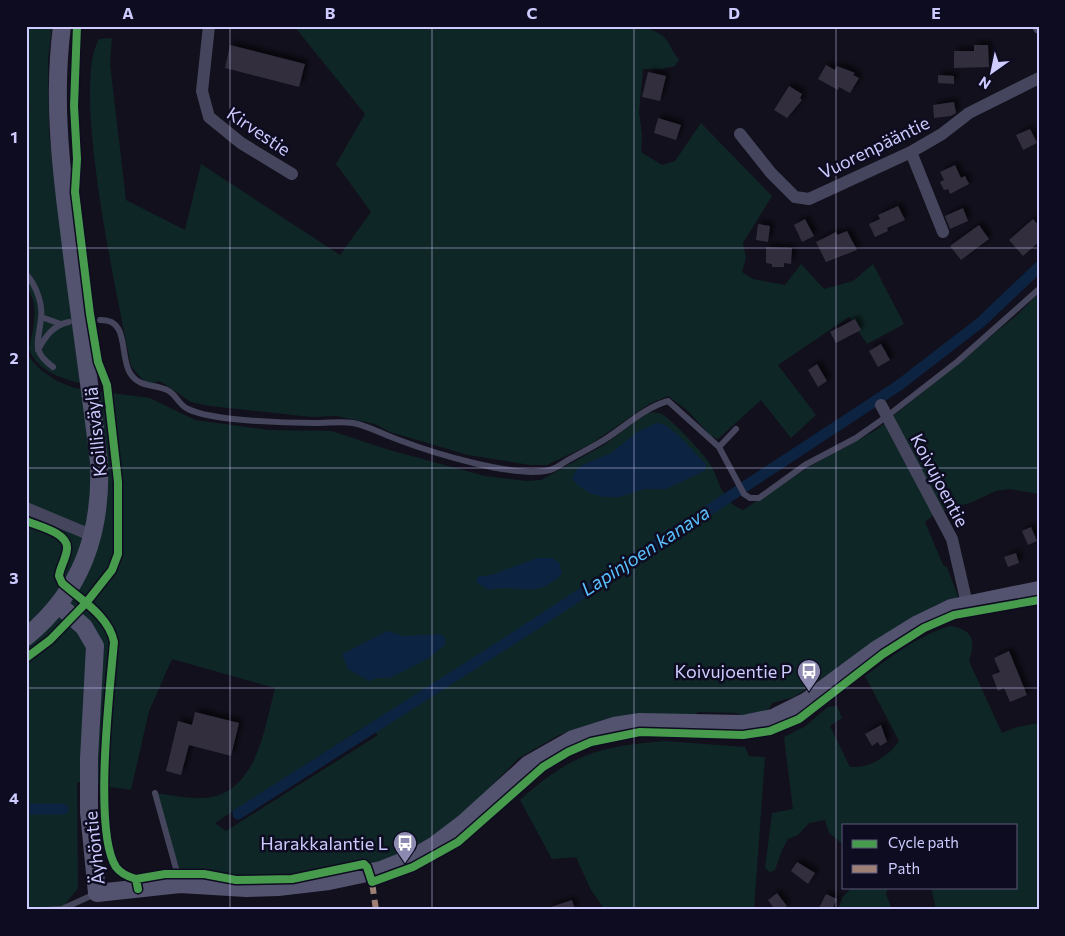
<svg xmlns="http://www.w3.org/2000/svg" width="1065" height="936" viewBox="0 0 1065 936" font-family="Commissioner,sans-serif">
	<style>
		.green { fill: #0f2626; fill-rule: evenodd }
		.water { fill: #0c2441 }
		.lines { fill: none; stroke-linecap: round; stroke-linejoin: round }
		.canal { stroke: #0c2441; stroke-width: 11 }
		.building { fill: #302e3e; filter: url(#shadow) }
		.lane { stroke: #45465d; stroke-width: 6 }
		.street { stroke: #45465d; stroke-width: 12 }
		.secondary { stroke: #535370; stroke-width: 18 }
		.quiet { stroke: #9e8076; stroke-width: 6; stroke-dasharray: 12 6; stroke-linecap: butt }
		.cycleway-casing { stroke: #0e0c20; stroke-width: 11 }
		.cycleway { stroke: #469c4c; stroke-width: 8 }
		.grid { fill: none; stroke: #cdcbff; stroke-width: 1; stroke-opacity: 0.55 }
		.labels { text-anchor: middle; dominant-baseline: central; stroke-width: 5; stroke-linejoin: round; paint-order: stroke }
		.street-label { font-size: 18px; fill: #cdcbff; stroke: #0e0c20 }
		.poi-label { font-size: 18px; fill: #cdcbff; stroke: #0e0c20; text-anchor: end }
		.water-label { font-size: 19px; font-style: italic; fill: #59c0ff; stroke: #0e0c20 }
		.neatline { fill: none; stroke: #cdcbff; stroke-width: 2 }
		.grid-label { font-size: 16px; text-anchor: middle; font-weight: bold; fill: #cdcbff }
	</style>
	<defs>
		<filter id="shadow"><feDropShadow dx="4" dy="-4" stdDeviation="2.5" flood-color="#0009"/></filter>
	</defs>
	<rect width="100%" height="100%" fill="#12101c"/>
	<path class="green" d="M26,26H52L48,60L49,133L80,383C62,379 34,369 29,348C34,327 40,305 26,286V120L30,111L26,107V94L29,92L26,68Z
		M294,26H643C651,30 663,33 668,42C672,49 673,53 679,59L675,66L662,69H643L639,112L642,136L641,152L662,165L675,161L701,123L772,196L743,243L746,258L742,272L753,279L785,285L801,264L824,289L853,281L873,264L904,324L867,344L849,317L778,365L816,415L791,438L761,400L718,439L711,436L687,410L668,396L649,404L591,444L547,465H530L468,455L390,432L375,424L336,416L311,417L210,406L191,402L160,381L149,384L141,378L131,366C119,303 70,88 99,39L112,38L110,64L126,200L185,230L201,164L340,255L371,212L336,164L365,114Z
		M1039,293V494L1009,489L996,491L972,502L935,514L925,522L943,565L947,567L958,596L957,599L936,605L794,697L772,703L768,711L741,716L737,713L698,712L693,717L578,729L559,735L519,758L453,824L414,850L360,871L352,866L292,881L180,884L155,793C171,795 189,799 205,798C257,794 265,726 275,688L172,659L149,711L131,790L77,782L78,888L61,910H26V354L41,370L57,381L74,388L150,398L195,420L268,430L332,431L386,449L485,476L528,481L541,480L604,445L647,413C652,412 657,412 662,414C672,420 701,451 708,461C721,480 719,500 743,510L809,467L876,430L1017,315ZM367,725L378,735L226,831L215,823Z
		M950,626C973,629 976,641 969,661L1002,733L1017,727L1039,723V910L936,909L931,887H1016V825H844V845L829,833L825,820L809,823L798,835L788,839L782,850L775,870L770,872L765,868L772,813L793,809L784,737L804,727L828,707L837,706L842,718L830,726L850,767C870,768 888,757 899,741L865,676C892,656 917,636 950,626Z
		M665,741L745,747L749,756L765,757L754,910H605L591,890L576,857L552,859L520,800C572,754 596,747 665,741Z
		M852,887H888L886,894L892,910H838L842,898Z"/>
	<path class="water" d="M657,423C671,423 694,453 706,464L705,471L666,489H644L620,497H603L590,493L579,486L572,479L576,470L582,465L611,453L637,432Z
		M537,558H553L560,564L562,574C534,601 521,583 489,590L477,583V577L491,575Z
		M387,631L403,636L440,634L445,638V645L429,658L390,678H377L369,681L348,669L342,654Z"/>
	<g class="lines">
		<path class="canal" d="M26,809H63
			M238,814L517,636L898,386L981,322L1039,267"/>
	</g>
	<path class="building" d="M230,45L305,64L299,87L225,68Z
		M974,45H988L989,67L954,68V51H974Z
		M826,65L835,70L837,66L855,73L853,75L859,78L850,93L839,87L838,90L818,79Z
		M648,72L666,76L660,101L642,97Z
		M938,75L954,76V84L938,83Z
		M789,86L802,94L800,98L802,100L787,118L774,110Z
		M954,102L956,113L951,116L934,118L933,105Z
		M658,118L681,125L676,140L654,133Z
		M1030,129L1037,143L1023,150L1016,135Z
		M955,165L961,178L965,176L969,184L950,194L948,189L944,190L940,182L944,180L940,172Z
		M898,206L905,220L887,228L888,231L875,237L869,224L880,219L878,215Z
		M963,208L968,221L950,229L945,216Z
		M805,219L814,236L802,242L794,225Z
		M1033,219L1039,226V242L1023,256L1009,240Z
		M758,224L770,226L768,242L756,240Z
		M979,225L989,239L961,260L950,246Z
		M847,231L857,250L826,262L816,242L836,232L837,235Z
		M766,247L792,248L791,264L784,263V267H772V264L766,263Z
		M855,319L861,330L836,343L830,332Z
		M881,344L890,360L878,367L869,351Z
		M817,364L827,381L818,387L808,370Z
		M1031,527L1037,541L1028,545L1022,531Z
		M1016,553L1019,563L1008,567L1004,557Z
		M1009,651L1027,695L1010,702L1004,688L998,691L992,675L1000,672L994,658Z
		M195,712L239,723L231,756L189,745L181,775L166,771L178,721L192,725Z
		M881,725L887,742L880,746L878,742L872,746L865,734Z
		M797,862L815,873L808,884L791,871Z
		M777,893L787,906L781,910H775L768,900Z
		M826,894L837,899L832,910H818Z
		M572,900L575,910H548V908Z"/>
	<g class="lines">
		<path class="lane" d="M26,274C36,285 43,304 41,318C39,342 30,350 53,367
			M41,317L61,324
			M100,320C130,319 119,355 130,373C140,389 155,383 169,391C177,396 179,405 188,409C212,421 286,423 315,423C329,423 340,421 353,423C369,426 384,435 399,440C433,453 517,479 550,470C557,468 564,462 570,459C582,452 595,446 607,438C627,425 644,408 668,401L719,447L744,494L750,498H759L805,465L856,438L886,417L958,361L1039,289
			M38,350C45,337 53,325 69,322
			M719,447L736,429
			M155,793L180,883
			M45,910L62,909L95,894"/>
		<path class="street" d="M209,26L202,91L209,117L241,143L292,174
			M1038,26L1039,28
			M740,134L771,173L795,197L809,199L911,152L942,134L969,113L1039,78
			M911,152L943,232
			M881,405L952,539L967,604
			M26,508L93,536"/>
		<path class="secondary" d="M59,605L84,627L95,646L89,759V812L97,893L180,884L246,888L278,887L329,881L381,870L416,856L435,845L464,823L529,764L573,739L614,726L640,722L743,724L773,718L807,701L876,650L918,624L951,608L1039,590
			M26,637C82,591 102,533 99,462C90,385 78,307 69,230C60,162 53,95 62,26"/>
		<path class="quiet" d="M372,882L376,910"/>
		<g class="cycleway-casing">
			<path id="cycleway" d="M26,521C38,526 69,533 67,549C66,559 60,567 59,576L62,583C81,600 109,616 114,642C110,688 93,832 116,867C121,874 129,877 136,879L138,889
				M26,658L50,640L86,603L112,570L118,554V482L107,385L98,362L90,314L75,192L77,159L74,106L77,26
				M136,879L165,874H204L236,880L292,879L364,864L367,867L372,882L413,867L458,842L543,767L568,752L591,742L640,732L743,735L770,731L799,719L883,654L924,628L954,615L1039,600"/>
		</g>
		<use href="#cycleway" class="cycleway"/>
	</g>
	<path class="grid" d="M230,26V910M432,26V910M634,26V910M836,26V910M26,248H1039M26,468H1039M26,688H1039"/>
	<defs>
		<g id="bus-pin" transform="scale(1.25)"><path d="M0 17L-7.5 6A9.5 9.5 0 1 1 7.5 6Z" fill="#8c8ab0" stroke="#0e0c20"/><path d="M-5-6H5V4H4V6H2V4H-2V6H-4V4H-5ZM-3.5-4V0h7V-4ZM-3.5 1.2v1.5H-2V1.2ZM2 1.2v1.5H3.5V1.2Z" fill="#fff"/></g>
	</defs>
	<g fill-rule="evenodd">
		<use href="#bus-pin" x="809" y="671"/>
		<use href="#bus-pin" x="405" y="843"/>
	</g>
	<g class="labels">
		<g class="street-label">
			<text transform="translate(259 131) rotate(34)">Kirvestie</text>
			<text transform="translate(874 147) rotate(-26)">Vuorenpääntie</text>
			<text transform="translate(95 432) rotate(-96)">Koillisväylä</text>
			<text transform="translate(940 480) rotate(62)">Koivujoentie</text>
			<text transform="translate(94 848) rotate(-96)">Äyhöntie</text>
		</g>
		<g class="poi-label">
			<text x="792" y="671">Koivujoentie P</text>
			<text x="388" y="843">Harakkalantie L</text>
		</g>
		<g class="water-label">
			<text transform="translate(645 550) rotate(-33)">Lapinjoen kanava</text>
		</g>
	</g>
	<rect width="1065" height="936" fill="none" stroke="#0e0c20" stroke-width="55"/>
	<rect x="842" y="824" width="175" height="65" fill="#0e0c20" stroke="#5a5879"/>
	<rect x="852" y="840" width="25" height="8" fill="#469c4c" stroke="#5a5879"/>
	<text x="888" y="848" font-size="15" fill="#cdcbff">Cycle path</text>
	<rect x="852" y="865" width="25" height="8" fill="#9e8076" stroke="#5a5879"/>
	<text x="888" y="874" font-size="15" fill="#cdcbff">Path</text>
	<g transform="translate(992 72) rotate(213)" stroke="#0e0c20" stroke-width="4" paint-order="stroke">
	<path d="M0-4L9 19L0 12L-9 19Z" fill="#cdcbff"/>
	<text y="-8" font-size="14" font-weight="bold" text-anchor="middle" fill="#cdcbff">N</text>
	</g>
	<rect x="28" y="28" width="1010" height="880" class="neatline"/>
	<g class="grid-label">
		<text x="128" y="19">A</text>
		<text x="330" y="19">B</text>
		<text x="532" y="19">C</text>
		<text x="734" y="19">D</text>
		<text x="936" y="19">E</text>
		<text x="14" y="143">1</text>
		<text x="14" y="364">2</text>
		<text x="14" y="584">3</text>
		<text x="14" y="804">4</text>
	</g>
</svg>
